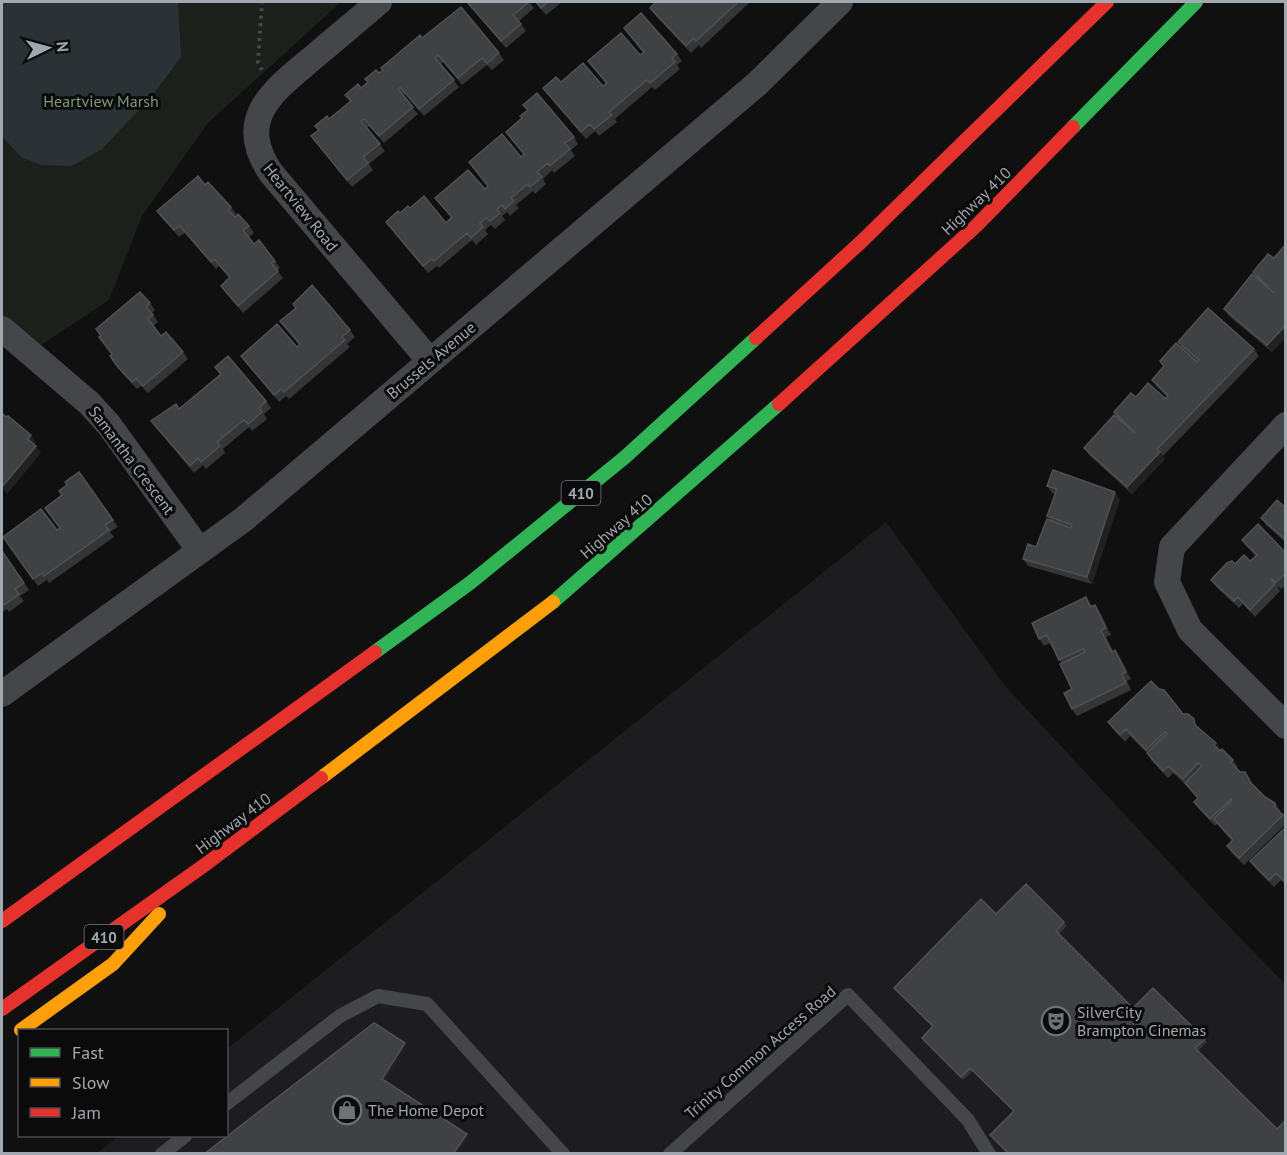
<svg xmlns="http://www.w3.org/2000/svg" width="1287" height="1155" viewBox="0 0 1287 1155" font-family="'PT Sans',sans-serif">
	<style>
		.built { fill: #1d1d1f }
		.green { fill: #1b201b }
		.water { fill: #2a3236 }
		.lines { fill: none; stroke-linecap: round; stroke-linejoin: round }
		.path { stroke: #46474a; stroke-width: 4; stroke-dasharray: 3 4.5; stroke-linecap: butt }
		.lane { stroke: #454649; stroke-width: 14 }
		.street { stroke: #454649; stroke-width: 26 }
		.fast { stroke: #30b455; stroke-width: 14 }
		.slow { stroke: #ff9f0a; stroke-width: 14 }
		.jam { stroke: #e5322d; stroke-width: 14 }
		.wall { fill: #343536 }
		.shaded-wall { fill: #212122 }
		.building { fill: #404143; stroke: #4f5154; stroke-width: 1.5 }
		.labels { text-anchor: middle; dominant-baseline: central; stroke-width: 6; stroke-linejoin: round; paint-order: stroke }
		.shield { fill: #0b0b0c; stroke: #75797f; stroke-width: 1.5 }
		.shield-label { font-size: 15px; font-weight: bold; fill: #a2a8b0 }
		.park-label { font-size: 16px; fill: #7b9a7b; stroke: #0b0b0c }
		.street-label { font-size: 16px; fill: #a2a8b0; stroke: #0b0b0c }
		.poi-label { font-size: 16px; fill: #a2a8b0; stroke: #0b0b0c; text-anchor: start }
	</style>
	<rect width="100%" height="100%" fill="#101011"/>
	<path class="built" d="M886,522L1006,687L1222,919L1285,984V1153L96,1154L118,1136H226L227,1049Z"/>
	<path class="green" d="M2,2H341L208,123L142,216L109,300L38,347L2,318Z"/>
	<path class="water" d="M2,2H178L181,57L152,96L102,149L72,166L41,165L21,157L2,136Z"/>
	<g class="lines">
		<path class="path" d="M262,70L258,62L262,2"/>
		<path class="lane" d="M226,1104L340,1016L378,996L427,1004L563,1154
			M162,1154L185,1136
			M670,1154L848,995L968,1120L989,1154"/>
		<path class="street" d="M379,2C358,20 336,38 315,56C276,89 233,117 271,173L430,361
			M2,329L89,403L109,425L200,551
			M1286,425L1172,547L1167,582L1190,630L1286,726
			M2,694L244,519L757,84L840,2"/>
		<path class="fast" d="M1073,127L1196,2
			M553,602L779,404
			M375,652L470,583L624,458L756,338"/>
		<path class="slow" d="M321,778L553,602
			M21,1030L113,964L159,914"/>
		<path class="jam" d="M756,338L861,242L1107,2
			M779,404L976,226L1073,127
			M2,921L375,652
			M2,1009L206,864L321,778"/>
	</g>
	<path class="wall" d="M467,2H529L534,8L519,21L526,31L506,48Z
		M535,2H562L546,15Z
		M656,2H750L701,48L699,45L691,53L655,15L650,8Z
		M624,28L677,54L682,61L677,65L680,69L655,90L652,87L615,119L617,122L599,136L595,131L586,139L543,88L561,82L603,86L606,84L588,61L640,55L643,53Z
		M422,38L499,53L504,60L492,70L487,65L462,85L443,62L441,64L459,87L424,116L405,94L403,96L418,114L384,143L369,126L367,128L385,151L369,164L373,170L352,187L311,136L318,130L315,126L329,119L350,101L345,95L361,88L368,82L365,79L379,73Z
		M523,105L574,137L578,144L571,150L575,156L554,173L552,170L543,179L546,184L535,194L533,191L516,205L519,208L510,216L507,212L502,216L505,220L495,229L491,225L485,230L488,234L476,245L472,240L439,268L437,266L428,273L386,222L400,213L410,208L446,223L451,218L435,198L485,189L488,187L469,162L521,157L524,155L506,132L522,118L527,110Z
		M205,185L231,207L236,214L234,216L249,226L254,233L249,237L254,244L259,240L280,268L277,270L283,278L243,313L221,286L229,278L219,266L216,269L185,233L179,237L162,218L157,211Z
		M1274,258L1272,352L1229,316L1224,309L1257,278L1253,272Z
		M150,303L155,310L152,313L158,322L153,326L161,336L183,352L188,359L148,393L141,386L137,389L122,373L110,356L112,354L99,337L101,336L96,329Z
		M280,321L350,330L355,337L347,344L350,347L289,399L286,396L279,402L241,356L297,347L299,345Z
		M1178,342L1254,349L1259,356L1163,456L1165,459L1132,494L1089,455L1084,448L1118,419L1114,412L1136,397L1166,399L1167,397L1157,387L1152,380L1164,366L1160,361L1197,362L1183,349Z
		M215,367L266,401L271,408L264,414L267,419L252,431L249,427L223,449L225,453L206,469L203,465L194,473L151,421L179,409L220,374Z
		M79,472L118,527L110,532L114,537L49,583L47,580L38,586L3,537L57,530L60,528L62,495L67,485Z
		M1047,486L1120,499L1092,584L1028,566L1023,559L1036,547L1050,520L1047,516L1055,494L1052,493Z
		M1286,508V543L1266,525L1261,518Z
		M1242,540L1286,553V585L1281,589L1277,586L1280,591L1255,617L1243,604L1239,608L1216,587L1211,580L1235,564L1250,561L1256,556L1247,547Z
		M2,551L29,590L20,596L24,601L9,612L7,609L2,612Z
		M1086,597L1092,606L1100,612L1111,635L1106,637L1113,651L1120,657L1131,679L1127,681L1131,690L1077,716L1072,709V689L1061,663L1050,643L1044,646L1039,639Z
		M1183,714L1199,727V729L1233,760L1238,767L1236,768L1240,772H1245L1253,785L1265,797L1275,803L1280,810V812L1286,819V824L1244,865L1232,853L1227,846L1232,841L1217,824L1215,826L1199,809L1194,802L1198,798L1185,784L1173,773L1168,778L1151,760L1147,753L1130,736L1125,742L1113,729L1108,722Z
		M1286,827V885L1281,880L1274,887L1255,868L1250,861Z
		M996,914L1064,922L1067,926L1059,934L1133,1008L1205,1039L1207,1042L1198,1051L1286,1154H1008L990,1135L1013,1111L973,1071L963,1080L924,1041L922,1038L932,1027L894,988Z"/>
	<path class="shaded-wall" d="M1286,325V338L1272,352L1267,345Z
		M31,435L36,443L33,446L28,439Z
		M36,446L41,453L7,494L2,487Z
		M1160,452L1165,459L1132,494L1127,487Z
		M1115,492L1120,499L1092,584L1087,577Z
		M1095,605L1100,612L1111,635L1106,628Z
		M1101,630L1106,637L1116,659L1112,652Z
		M1115,650L1120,657L1131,679L1126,672Z
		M1216,743L1221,750L1219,752L1214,745Z
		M405,1043L408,1047L384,1083L382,1079Z
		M467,1134L469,1137L458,1154H453Z"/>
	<path class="building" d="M467,2H529L513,15L521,24L501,41Z
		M536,2H548L541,8Z
		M656,2H738L696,41L694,38L686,46L650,8Z
		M461,7L499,53L487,63L482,58L458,78L438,55L435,58L454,80L419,109L400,87L398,89L413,107L379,136L364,119L361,121L380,144L363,157L368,163L347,180L311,136L319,130L315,126L327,116L329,119L351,101L345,95L358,84L361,88L368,82L365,79L376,70L379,73L383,70L381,68L420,35L422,38Z
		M641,13L677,54L672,58L675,62L650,83L647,80L609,112L612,115L594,129L590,124L581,132L543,88L556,77L561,82L583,63L603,86L607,83L588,61L621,33L640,55L644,52L624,28Z
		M537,93L574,137L565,143L570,149L550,166L548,163L537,172L542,177L530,187L528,184L511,198L514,201L505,209L502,205L497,209L500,213L490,221L486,218L480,223L483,227L471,238L467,233L434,261L432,259L423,266L386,222L398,211L400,213L408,206L410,208L424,196L446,223L452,217L435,198L468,170L485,189L488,186L469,162L502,134L521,157L524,154L506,132L522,118L520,116L528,110L523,105Z
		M198,176L205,185L208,182L231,207L228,210L235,217L238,214L249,226L243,230L254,244L259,240L275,261L271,263L278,271L238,306L221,286L230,277L214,259L211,262L180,226L174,230L157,211Z
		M1286,244V325L1267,345L1224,309L1252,274L1274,293L1253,272L1268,254L1274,258Z
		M312,285L350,330L342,337L345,340L284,392L281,389L274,395L241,356L277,324L297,347L300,344L280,321L296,308L293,304Z
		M140,292L150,303L146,307L153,315L148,319L161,336L166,332L183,352L143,386L136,378L132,382L117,366L110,356L112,354L99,337L101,336L96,329Z
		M1208,308L1254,349L1157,449L1160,452L1127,487L1084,448L1114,415L1135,433L1114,412L1131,393L1136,397L1148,383L1166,399L1168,395L1152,380L1164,366L1160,361L1176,343L1197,362L1199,360L1178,342Z
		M228,356L266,401L259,408L262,412L248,424L244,420L217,442L220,446L201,462L198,458L190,466L151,421L176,404L179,409L221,374L215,367Z
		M2,413L6,417L8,416L31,435L28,439L36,446L2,487Z
		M1053,470L1115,492L1087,577L1023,559L1028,544L1036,547L1047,519L1071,528L1072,525L1047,516L1057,489L1047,486Z
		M79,472L113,520L105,525L109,530L44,576L42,573L33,579L3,537L41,509L57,530L60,528L45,508L62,495L59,491L67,485L65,482Z
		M1277,500L1286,508V540L1261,518Z
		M1258,524L1286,553V573L1276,582L1270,578L1275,584L1250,610L1238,597L1234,601L1211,580L1227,563L1232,561L1235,564L1244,555L1250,561L1257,555L1242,540Z
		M2,551L24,583L15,589L19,594L4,605L2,602Z
		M1086,597L1090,607L1095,605L1106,628L1101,630L1112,652L1115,650L1126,672L1122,674L1126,683L1072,709L1064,693L1072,689L1060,664L1085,652L1083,649L1059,660L1047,635L1039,639L1032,623Z
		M1151,681L1159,689L1164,690L1183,714H1188L1194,719L1195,725L1216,743L1214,745L1220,751L1222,749L1233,760L1230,762L1240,772H1245L1251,783L1265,797L1275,803V808L1283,815L1239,858L1227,846L1233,840L1214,819L1232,800L1231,799L1210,819L1194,802L1198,798L1185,783L1202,766L1198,763L1183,779L1168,766L1163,771L1147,753L1167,733L1165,732L1146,750L1126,729L1120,735L1108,722Z
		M1286,827V883L1276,873L1269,880L1250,861Z
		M1026,884L1064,922L1056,931L1133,1008L1153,988L1205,1039L1195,1048L1277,1129L1286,1120V1154H1009L990,1135L1014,1111L970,1068L961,1077L922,1038L933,1026L894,988L981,899L996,914Z
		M374,1023L405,1043L382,1079L467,1134L453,1154H204Z"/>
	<defs>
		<g id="theatre-ring" transform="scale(1.5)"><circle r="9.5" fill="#0b0b0c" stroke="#6f7378" stroke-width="1.5"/><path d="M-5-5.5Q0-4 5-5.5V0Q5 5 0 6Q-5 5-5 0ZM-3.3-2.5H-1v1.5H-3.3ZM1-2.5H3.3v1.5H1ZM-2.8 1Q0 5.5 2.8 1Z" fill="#6f7378"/></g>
		<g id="shop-ring" transform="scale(1.5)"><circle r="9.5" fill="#0b0b0c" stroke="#6f7378" stroke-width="1.5"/><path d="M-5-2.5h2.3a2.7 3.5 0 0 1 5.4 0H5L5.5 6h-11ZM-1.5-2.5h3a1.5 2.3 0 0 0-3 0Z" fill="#6f7378"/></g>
	</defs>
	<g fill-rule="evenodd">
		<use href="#theatre-ring" x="1056" y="1021"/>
		<use href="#shop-ring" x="347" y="1110"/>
	</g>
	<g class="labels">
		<g class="shield">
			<rect x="561.5" y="481" width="39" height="24" rx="4.5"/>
			<rect x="84.5" y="925" width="39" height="24" rx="4.5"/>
		</g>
		<g class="shield-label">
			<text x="581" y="493">410</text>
			<text x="104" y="937">410</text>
		</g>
		<g class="park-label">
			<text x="101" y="101">Heartview Marsh</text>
		</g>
		<g class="street-label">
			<text transform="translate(976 201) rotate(-44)">Highway 410</text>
			<text transform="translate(301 207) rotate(51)">Heartview Road</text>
			<text transform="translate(431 360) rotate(-40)">Brussels Avenue</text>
			<text transform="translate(132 460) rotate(53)">Samantha Crescent</text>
			<text transform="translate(616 526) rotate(-41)">Highway 410</text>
			<text transform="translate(233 823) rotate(-37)">Highway 410</text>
			<text transform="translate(760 1052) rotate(-41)">Trinity Common Access Road</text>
		</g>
		<g class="poi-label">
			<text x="1077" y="1012">SilverCity<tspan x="1077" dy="18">Brampton Cinemas</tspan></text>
			<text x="368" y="1110">The Home Depot</text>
		</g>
	</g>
	<rect width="1287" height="1155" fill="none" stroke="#a2a8b0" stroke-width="6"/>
	<rect x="18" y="1029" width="210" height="108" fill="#0b0b0c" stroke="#474a4e" stroke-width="1.5"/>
	<rect x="30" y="1048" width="30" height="9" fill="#30b455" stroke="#474a4e" stroke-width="1.5"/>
	<text x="72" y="1059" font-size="18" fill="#a2a8b0">Fast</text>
	<rect x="30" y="1078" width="30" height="9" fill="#ff9f0a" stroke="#474a4e" stroke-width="1.5"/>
	<text x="72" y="1089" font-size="18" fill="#a2a8b0">Slow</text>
	<rect x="30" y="1108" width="30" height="9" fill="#e5322d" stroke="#474a4e" stroke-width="1.5"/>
	<text x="72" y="1119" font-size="18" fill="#a2a8b0">Jam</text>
	<g transform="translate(48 48) rotate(85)" stroke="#0b0b0c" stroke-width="4.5" paint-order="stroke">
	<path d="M0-4.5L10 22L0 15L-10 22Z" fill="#a2a8b0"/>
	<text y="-9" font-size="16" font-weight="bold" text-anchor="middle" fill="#a2a8b0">N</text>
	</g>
</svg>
